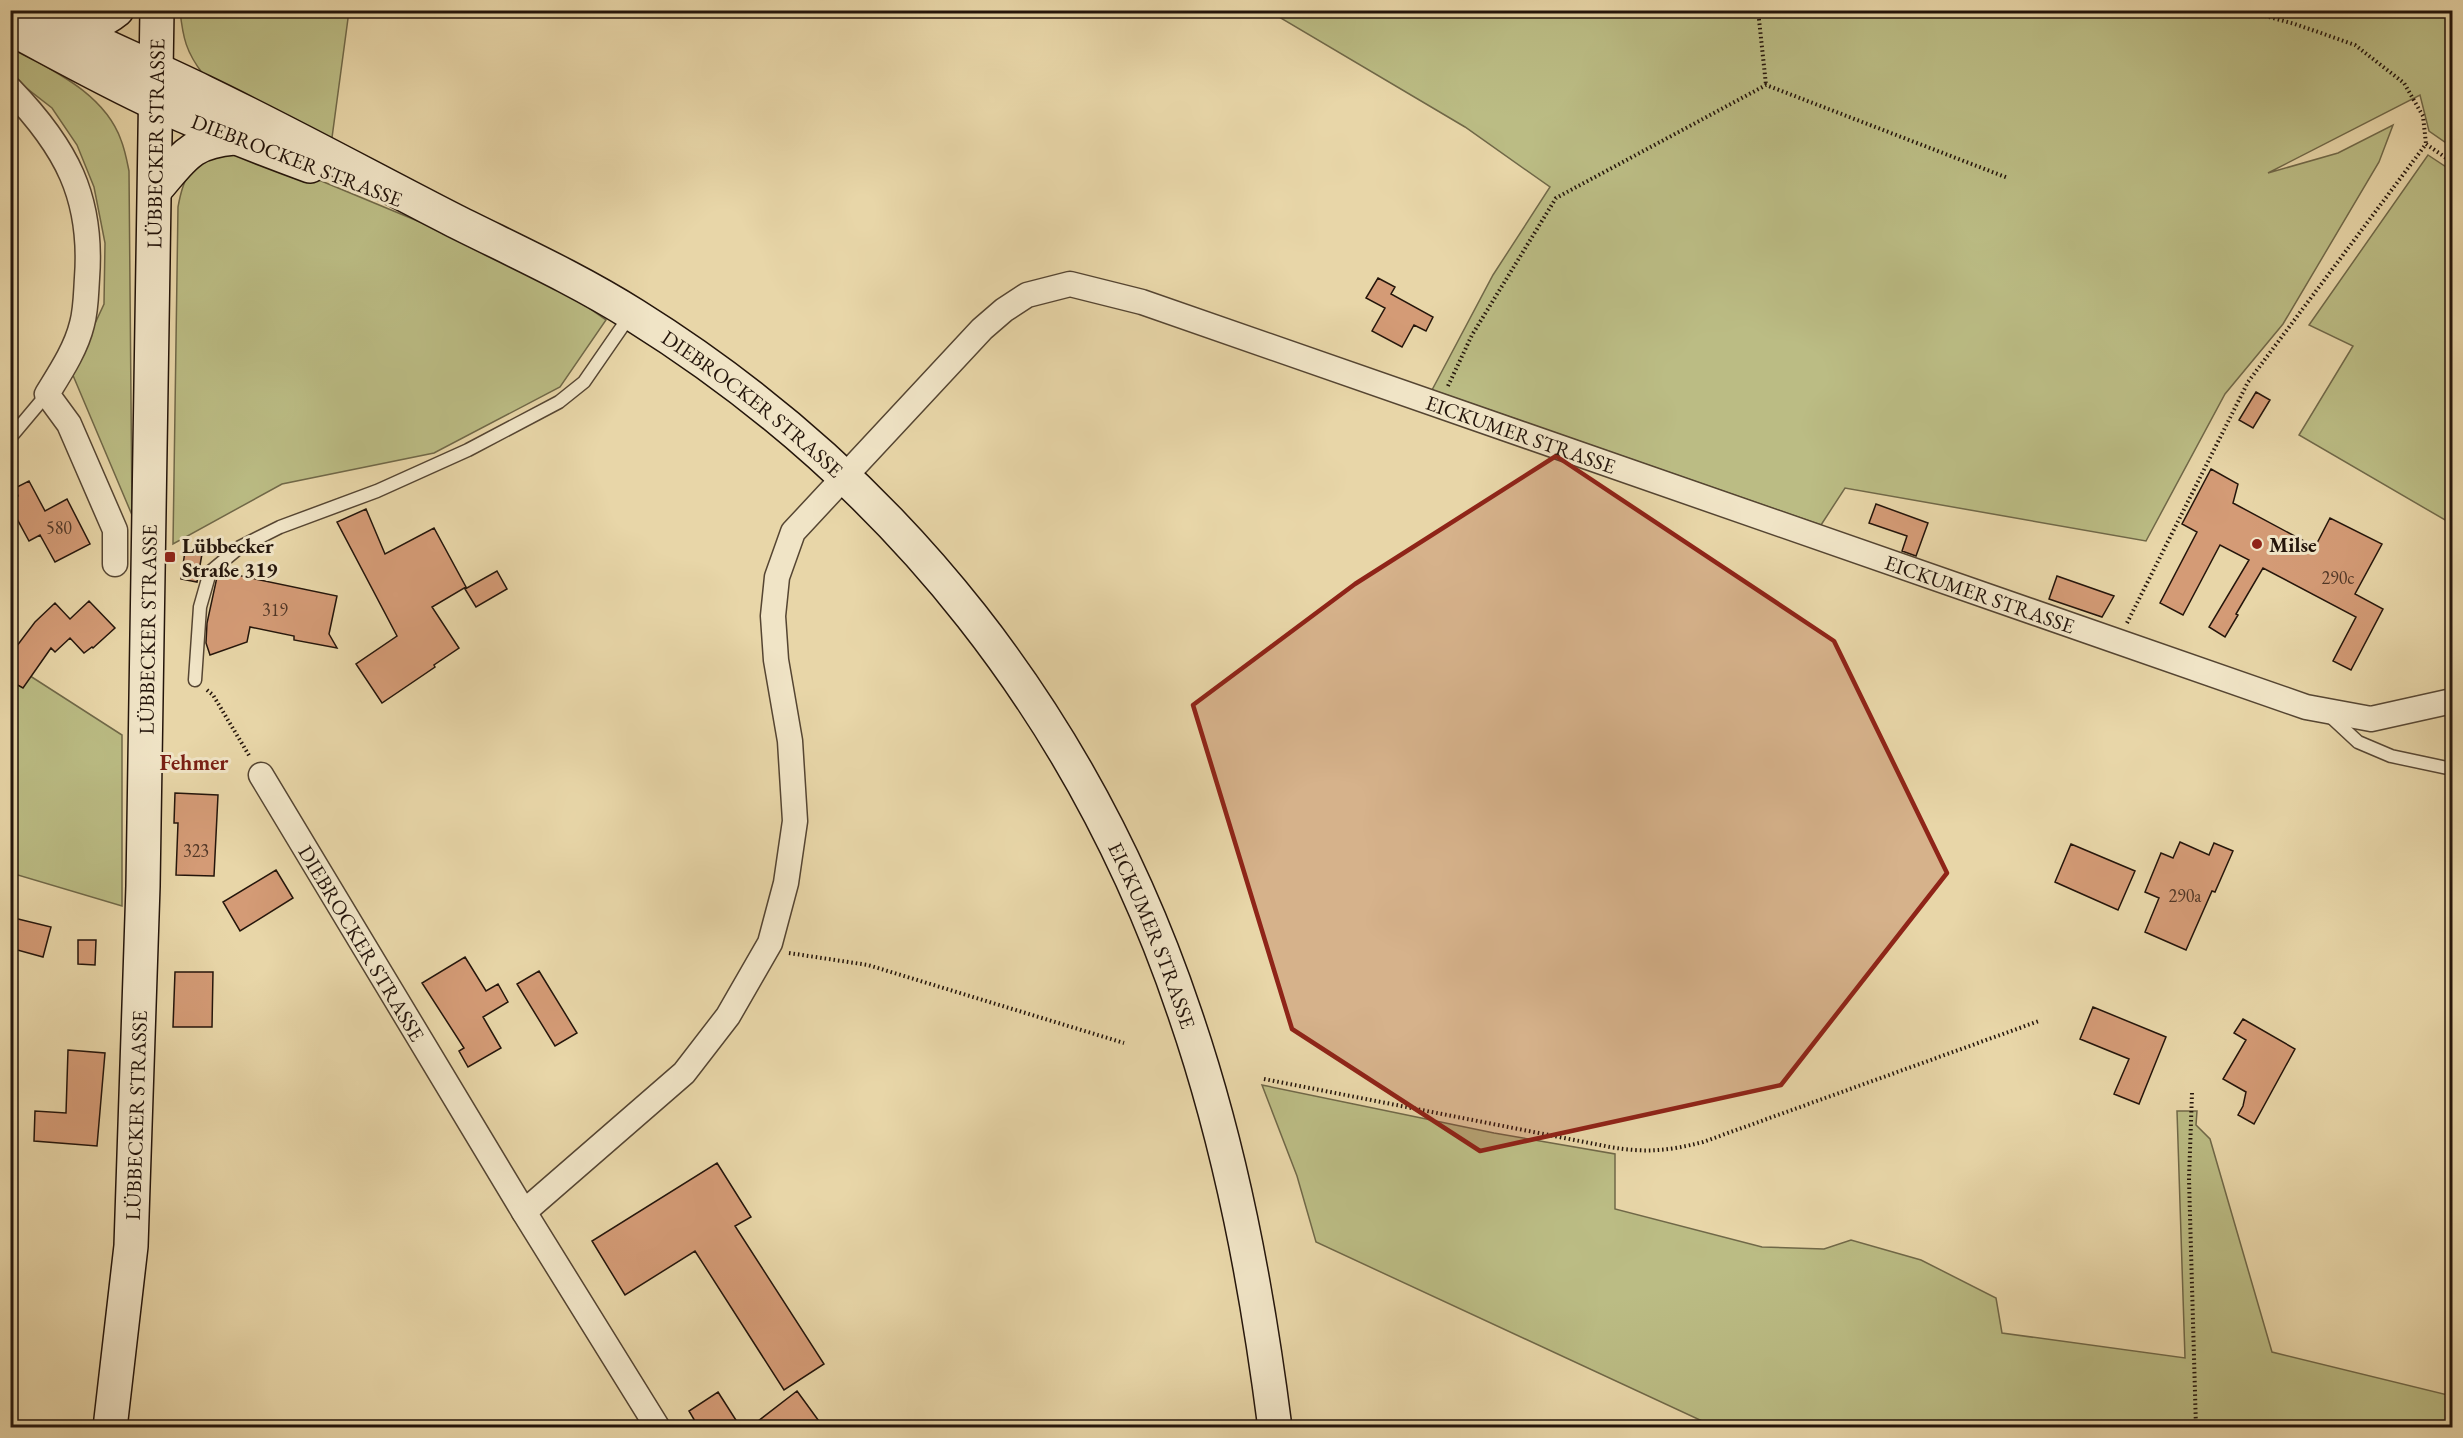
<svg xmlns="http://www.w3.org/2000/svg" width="2463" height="1438" viewBox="0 0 2463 1438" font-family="'EB Garamond',serif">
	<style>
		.green { fill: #bbbc84; stroke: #706848; stroke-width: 1.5 }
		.building { fill: #d49b76; stroke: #24150b; stroke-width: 1.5 }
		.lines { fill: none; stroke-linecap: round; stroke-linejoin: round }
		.lane-casing { stroke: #554532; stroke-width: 15 }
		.street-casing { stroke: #554532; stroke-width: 27 }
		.secondary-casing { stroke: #24150b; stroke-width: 36 }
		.path { stroke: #24150b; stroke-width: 4; stroke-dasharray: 1.5 3; stroke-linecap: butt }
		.lane { stroke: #f0e4c6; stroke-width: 12 }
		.street { stroke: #f0e4c6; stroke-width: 24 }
		.secondary { stroke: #f0e4c6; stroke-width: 33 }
		.marked { fill: #8f2418; fill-opacity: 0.2; stroke: #8f2418; stroke-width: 4.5; stroke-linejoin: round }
		.poi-dot { fill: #8f2418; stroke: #f0e4c6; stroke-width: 2 }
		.labels { text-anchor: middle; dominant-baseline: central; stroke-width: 6; stroke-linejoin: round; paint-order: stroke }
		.number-label { font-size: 18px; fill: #503626 }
		.street-label { font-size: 21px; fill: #24150b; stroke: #f0e4c6 }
		.poi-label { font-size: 21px; font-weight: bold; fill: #24150b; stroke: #f0e4c6; text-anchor: start }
		.neighbourhood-label { font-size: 22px; font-weight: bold; fill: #7a1f14; stroke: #f0e4c6 }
	</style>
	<rect width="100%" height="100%" fill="#e8d6a8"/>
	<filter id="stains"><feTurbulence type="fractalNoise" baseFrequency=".00333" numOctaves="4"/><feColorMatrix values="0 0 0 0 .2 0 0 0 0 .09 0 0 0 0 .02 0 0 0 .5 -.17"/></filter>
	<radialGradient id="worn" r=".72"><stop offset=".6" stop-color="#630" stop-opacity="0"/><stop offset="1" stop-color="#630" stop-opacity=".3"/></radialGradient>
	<path class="green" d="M180,11H349L331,145L203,74C186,52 183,38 180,11Z
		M1269,11H2452V147L2429,131L2420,95L2268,173L2338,153L2393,125L2379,162L2283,324L2225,394L2146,541L1845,488L1821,525L1432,390L1493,275L1550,187L1465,127Z
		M10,50L18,51C56,72 105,95 121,140C125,150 127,161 129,171L132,515L72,373L104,304L105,243L94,187L77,145L52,108L11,76Z
		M224,150L278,163L461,239L573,297L606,320L560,387L434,453L282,484L173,544L178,207C185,168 192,169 224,150Z
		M2428,155L2452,171V524L2299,435L2353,346L2309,325Z
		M10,663L122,735V906L11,873Z
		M1262,1085L1494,1133L1615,1154V1209L1762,1247L1824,1249L1851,1240L1921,1260L1996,1298L2002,1333L2185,1358L2177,1111H2197L2196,1125L2210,1139L2272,1352L2452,1396V1427H1715L1316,1242L1297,1176Z"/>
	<path class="building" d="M1378,278L1395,287L1391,294L1433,317L1426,331L1414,325L1402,347L1372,331L1385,308L1366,298Z
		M2256,392L2270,400L2253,428L2239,420Z
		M2211,469L2238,484L2233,503L2315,547L2330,518L2382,544L2355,594L2383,609L2351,670L2333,661L2356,617L2263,568L2236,614L2238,615L2225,637L2209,627L2249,560L2220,545L2183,615L2160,603L2197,532L2182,524Z
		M29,481L45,511L67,499L90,544L55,562L40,535L29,541L10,506V500L18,496L15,488Z
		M1876,504L1928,523L1916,556L1902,551L1907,536L1869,523Z
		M366,509L385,554L434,528L466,587L432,607L459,648L434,665L435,667L382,703L356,664L397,636L337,522Z
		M185,551L202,554L197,582L181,579Z
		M497,571L507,589L476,607L465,589Z
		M222,572L337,596L329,634L337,648L294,640V636L250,627L247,642L210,655L206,643L207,623L217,577Z
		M2057,576L2114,596L2102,617L2049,599Z
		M89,601L115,628L93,648L92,647L84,653L70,638L55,652L51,648L23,688L16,684H10V655L35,622L55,603L70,619Z
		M175,793L218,795L214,876L176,875L178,823H174Z
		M2180,842L2209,855L2214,843L2233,851L2215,892L2212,891L2186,950L2145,932L2159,898L2145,892L2161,853L2173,858Z
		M2071,844L2135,871L2118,910L2055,882Z
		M276,870L293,898L240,931L223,902Z
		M14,918L51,927L43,957L10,948V933Z
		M78,940H96L95,965L78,964Z
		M465,957L486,991L498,984L508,1002L483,1017L501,1048L468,1067L459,1051L464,1048L422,983Z
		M539,971L577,1033L555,1046L517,984Z
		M175,972H213L212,1027H173Z
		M2093,1007L2166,1037L2139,1104L2114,1094L2129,1059L2080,1039Z
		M2243,1019L2295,1049L2254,1124L2238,1115L2243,1106L2246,1092L2223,1079L2246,1040L2234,1033Z
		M68,1050L105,1053L97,1146L34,1141L35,1111L66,1113Z
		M717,1163L751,1217L735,1226L824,1364L784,1390L695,1251L625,1295L592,1241Z
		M797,1391L824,1428H749Z
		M718,1392L741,1428H699L689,1411Z"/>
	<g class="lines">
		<g class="lane-casing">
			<path id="lane" d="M10,438L47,394
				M195,680L200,607L210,572L240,547L280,527L377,491L468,450L559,402L584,382L631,314
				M2330,716L2358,742L2391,756L2452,769"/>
		</g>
		<g class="street-casing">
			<g id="street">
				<path d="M10,89C66,147 93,197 87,278C86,293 86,310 82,324C76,349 60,373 47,394L69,424L115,530V564"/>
				<path id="s1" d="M261,775L524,1212L658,1428"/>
				<path id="s2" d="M524,1212L684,1073L728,1016L770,943L786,883L795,821L790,741L776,660L773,616L777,577L793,532L982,329L1004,310L1027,295L1070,284L1142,302L2306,707L2371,719L2452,701"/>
			</g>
		</g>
		<g class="secondary-casing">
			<g id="secondary">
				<path id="s3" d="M30,10C87,39 146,64 204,92C289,133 371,178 455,221C515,251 577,279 634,315C898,480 1086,719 1185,1014C1231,1148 1257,1287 1275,1428"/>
				<path d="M10,28C59,54 107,81 157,104C207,127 258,147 310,166"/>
				<path d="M66,28C87,27 101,23 117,10"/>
				<path d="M155,190C184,157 189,142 234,138"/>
				<path id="s4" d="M110,1428L131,1246L143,886L157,10"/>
			</g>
		</g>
		<path class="path" d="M1758,10L1766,85
			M2062,10L2079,15L2129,10
			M2243,10L2295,24L2355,45L2404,83L2423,116L2426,144
			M1448,386L1472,335L1556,198L1766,85L2008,178
			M2127,623L2248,382L2426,144L2452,162
			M207,690L213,695L250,757
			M789,953L868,965L1124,1043
			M1264,1079L1610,1147C1646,1153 1668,1151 1703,1142L2039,1021
			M2192,1093L2189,1179L2196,1428"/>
		<use href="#lane" class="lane"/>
		<use href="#street" class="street"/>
		<use href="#secondary" class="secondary"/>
	</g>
	<path class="marked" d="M1556,456L1834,641L1947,873L1781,1085L1480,1151L1292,1029L1193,705L1355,584Z"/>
	<g class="poi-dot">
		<circle cx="2257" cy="544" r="6"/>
		<rect x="164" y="551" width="12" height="12" rx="3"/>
	</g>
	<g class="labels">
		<g class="number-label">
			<text x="59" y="527">580</text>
			<text x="2338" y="577">290c</text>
			<text x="275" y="609">319</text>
			<text x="196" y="850">323</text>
			<text x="2185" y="895">290a</text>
		</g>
		<g class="street-label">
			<text stroke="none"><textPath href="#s4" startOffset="1286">LÜBBECKER STRASSE</textPath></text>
			<text transform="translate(297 160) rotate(21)">DIEBROCKER STRASSE</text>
			<text stroke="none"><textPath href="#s3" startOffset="825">DIEBROCKER STRASSE</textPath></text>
			<text stroke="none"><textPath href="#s2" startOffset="1640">EICKUMER STRASSE</textPath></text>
			<text stroke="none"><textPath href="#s2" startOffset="2126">EICKUMER STRASSE</textPath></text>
			<text stroke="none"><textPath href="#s4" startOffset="800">LÜBBECKER STRASSE</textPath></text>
			<text stroke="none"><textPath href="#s3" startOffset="1500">EICKUMER STRASSE</textPath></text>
			<text stroke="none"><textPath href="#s1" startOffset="196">DIEBROCKER STRASSE</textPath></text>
			<text stroke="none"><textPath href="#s4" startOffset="314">LÜBBECKER STRASSE</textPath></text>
		</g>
		<g class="poi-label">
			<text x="2269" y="544">Milse</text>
			<text x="182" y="545">Lübbecker<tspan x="182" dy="24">Straße 319</tspan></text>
		</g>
		<g class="neighbourhood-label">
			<text x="194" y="762">Fehmer</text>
		</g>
	</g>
	<rect width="2463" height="1438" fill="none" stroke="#e8d6a8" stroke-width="36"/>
	<rect x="12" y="12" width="2439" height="1414" fill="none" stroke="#24150b" stroke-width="3"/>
	<rect x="18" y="18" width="2427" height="1402" fill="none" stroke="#24150b" stroke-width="1.5"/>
	<rect width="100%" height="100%" filter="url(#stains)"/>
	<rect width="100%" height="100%" fill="url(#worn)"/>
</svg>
